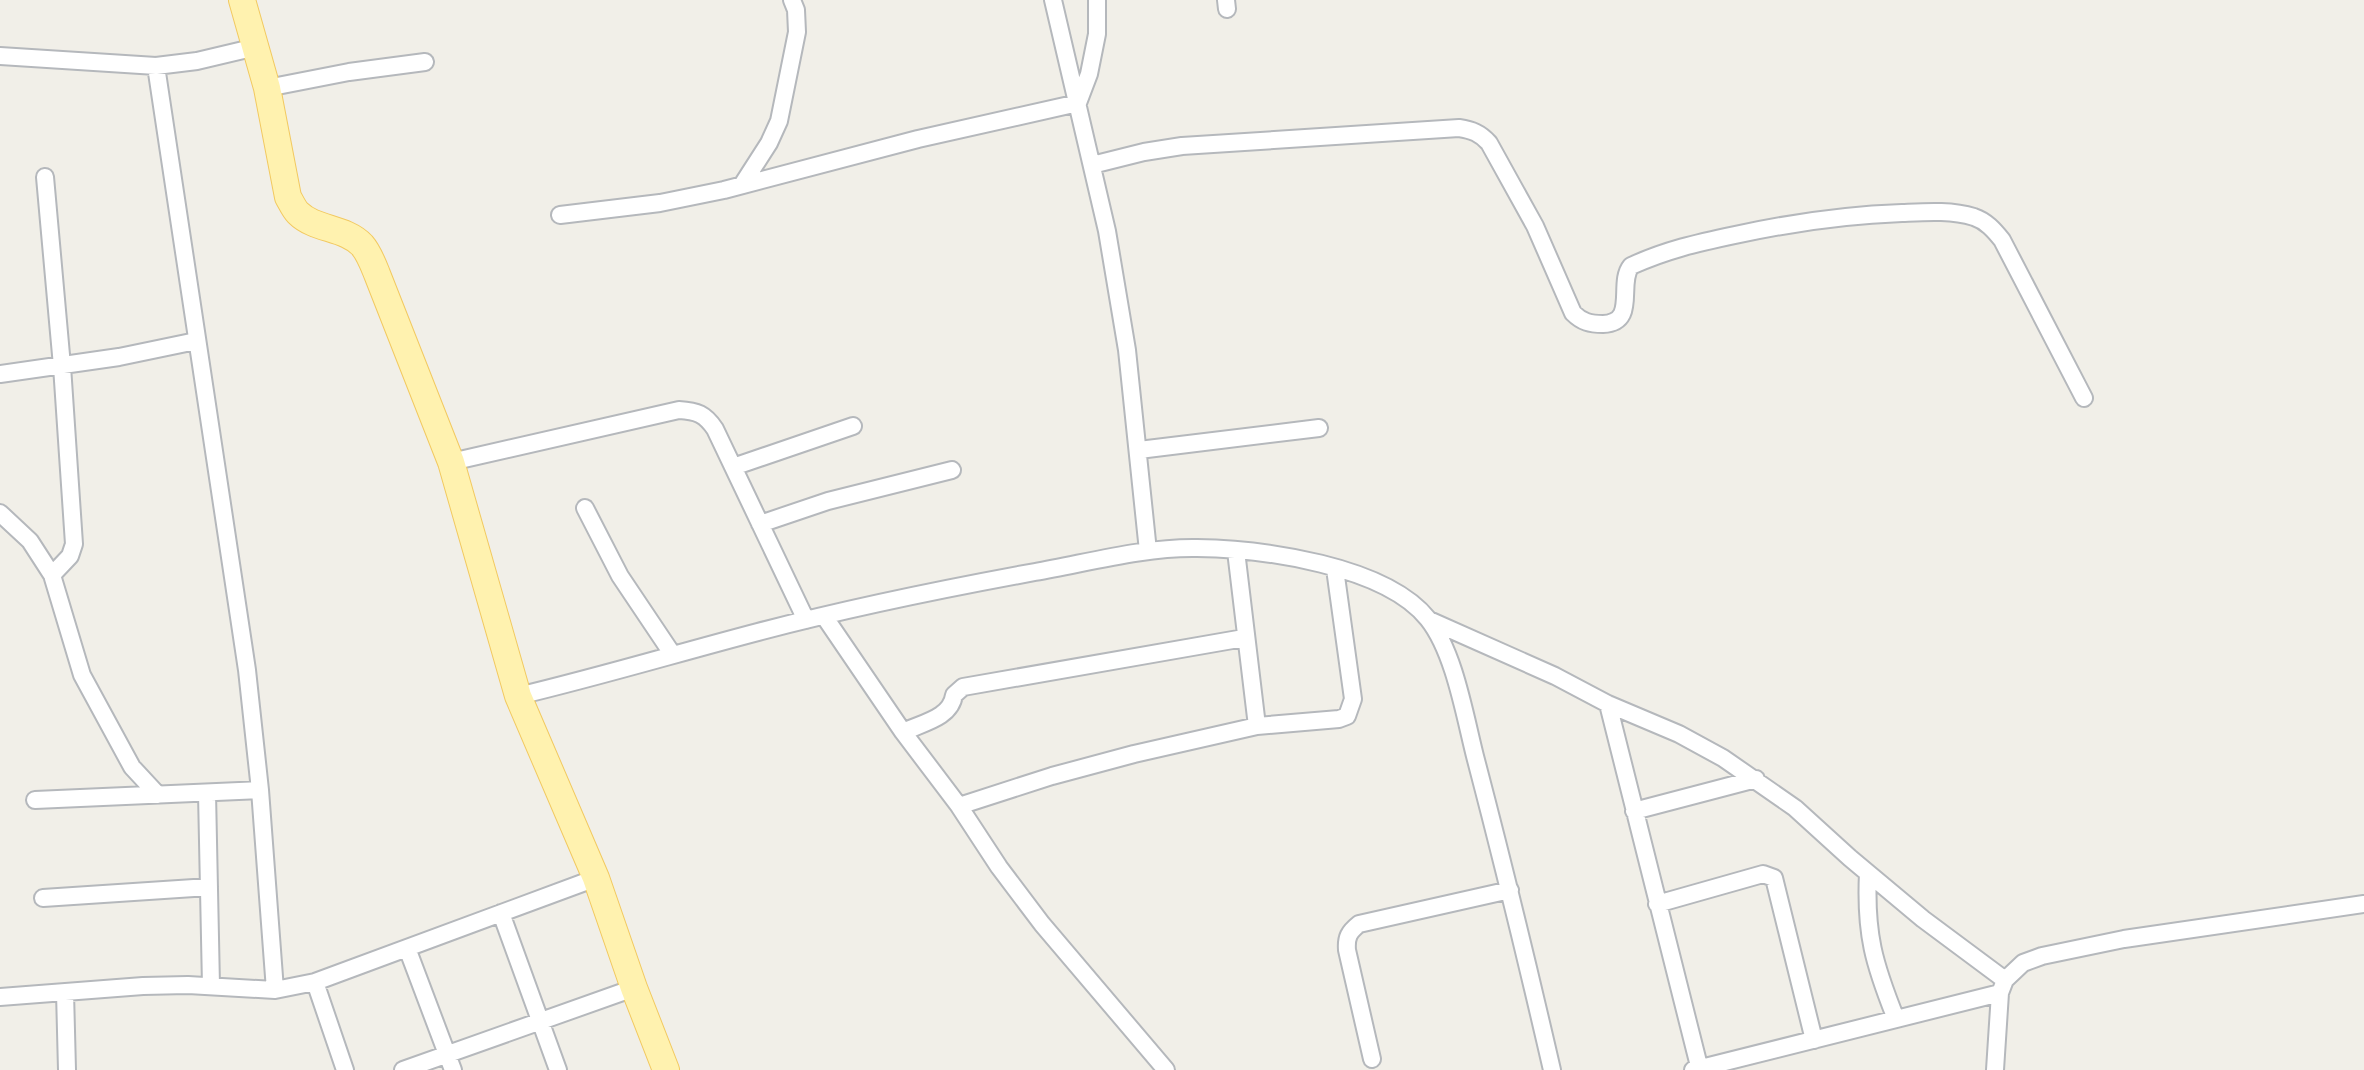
<svg xmlns="http://www.w3.org/2000/svg" width="2364" height="1070" viewBox="0 0 2364 1070" font-family="'Noto Sans',sans-serif">
	<style>
		.lines { fill: none; stroke-linecap: round; stroke-linejoin: round }
		.minor-casing { stroke: #b5b8bc; stroke-width: 20 }
		.primary-casing { stroke: #f2c960; stroke-width: 28 }
		.minor { stroke: #fff; stroke-width: 16 }
		.primary { stroke: #fff2af; stroke-width: 26 }
	</style>
	<rect width="100%" height="100%" fill="#f1efe8"/>
	<g class="lines">
		<g class="minor-casing">
			<path id="minor" d="M1053,0L1107,231L1127,350L1148,551
				M1226,0L1227,9
				M0,56L156,66L197,61L256,47
				M156,66L247,670L260,790L275,990
				M267,88L349,72L425,62
				M1092,165L1144,152L1182,146L1459,128C1472,130 1480,133 1489,143L1535,226L1573,313C1582,322 1590,324 1603,324C1638,323 1617,283 1631,266C1666,250 1697,243 1735,235C1790,223 1845,215 1902,213C1925,212 1951,210 1974,217C1986,221 1994,230 2002,240L2084,398
				M45,177L62,366L74,544L70,556L52,575
				M742,185L769,143L779,121L797,32L796,10L792,0
				M560,215L660,203L724,190L918,139L1078,103L1089,74L1097,34V0
				M0,374L119,357L196,341
				M1139,450L1319,428
				M451,462L679,410C697,411 705,414 715,429L806,620
				M733,467L853,426
				M585,508L620,576L673,655
				M0,513L30,541L52,575L82,675L132,767L158,795
				M760,524L828,501L952,470
				M1236,551L1257,726
				M824,616L903,732L959,806L999,867L1042,924L1166,1070
				M1429,620L1555,676L1608,704L1679,734L1723,758L1795,808L1850,858L1923,919L2005,980
				M518,696C598,677 678,653 758,632C849,608 942,589 1035,572C1087,563 1144,547 1197,548C1262,549 1385,565 1428,619C1455,653 1465,718 1476,760C1503,863 1528,966 1552,1070
				M1608,704L1700,1070
				M903,732C922,723 951,718 954,695L963,687L1244,638
				M207,793L211,986
				M35,800L260,790
				M959,806L1052,776L1134,754L1257,726L1339,719L1347,716L1353,699L1335,569
				M1634,811L1756,779
				M1868,873C1865,934 1874,964 1896,1019
				M43,898L209,887
				M1657,904L1763,874L1774,878L1814,1040
				M501,913L558,1070
				M407,948L453,1070
				M315,982L345,1070
				M65,992L67,1070
				M0,997L143,986L188,985L275,990L315,982L596,878
				M1372,1059L1347,950C1346,937 1349,932 1359,924L1510,890
				M403,1070L634,988
				M1693,1070L2000,993
				M1995,1070L2000,993L2005,980L2023,963L2042,956L2124,939L2364,904"/>
		</g>
		<g class="primary-casing">
			<path id="primary" d="M242,0L267,88L288,197C291,202 294,209 298,213C315,230 345,227 362,245C369,253 373,264 377,274L451,462L518,696L596,878L634,988L666,1070"/>
		</g>
		<use href="#minor" class="minor"/>
		<use href="#primary" class="primary"/>
	</g>
</svg>
